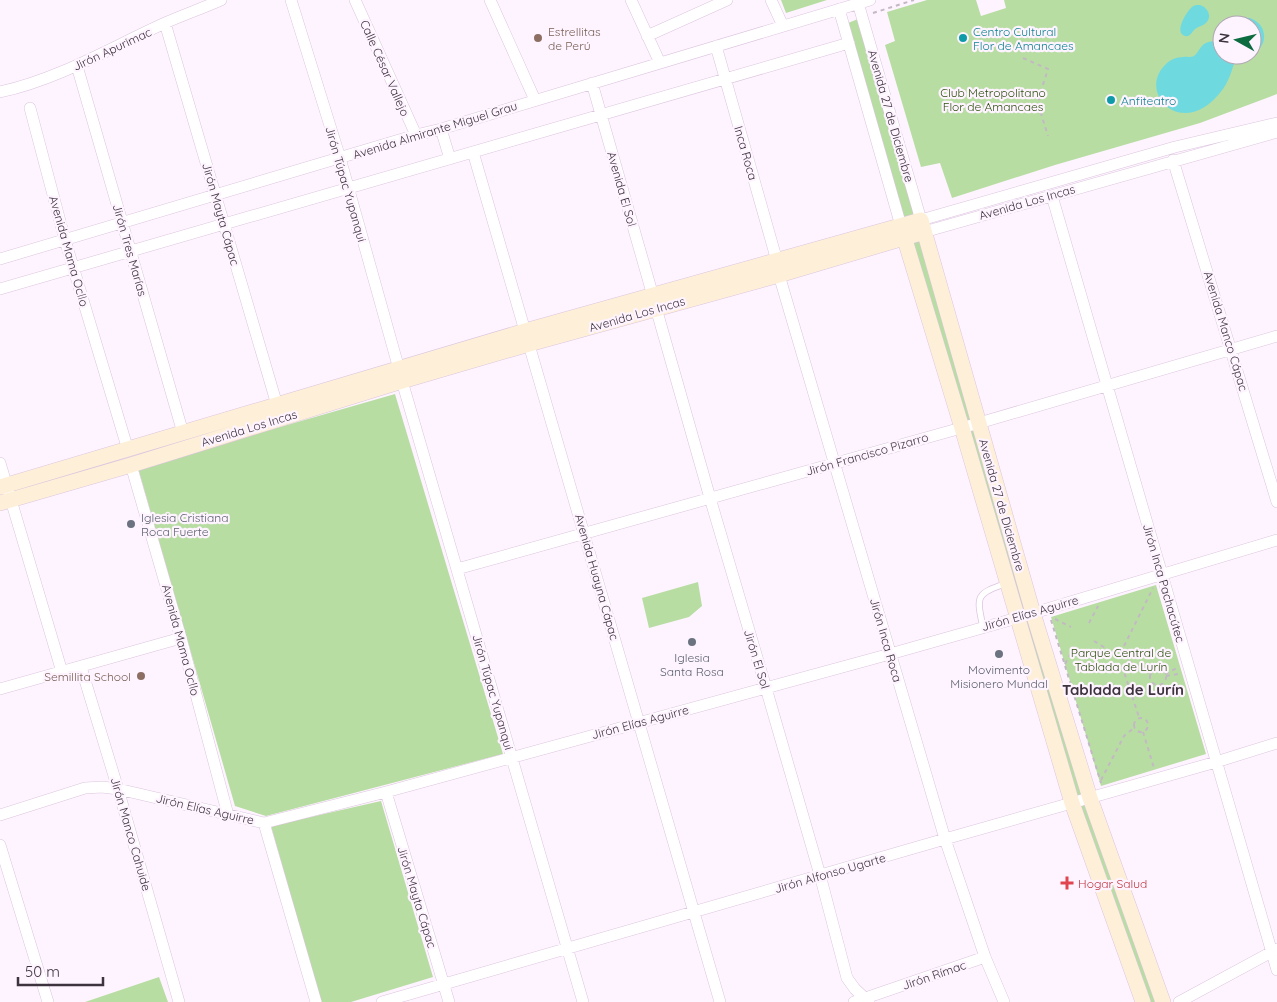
<svg xmlns="http://www.w3.org/2000/svg" width="1277" height="1002" viewBox="0 0 1277 1002" font-family="Quicksand,sans-serif">
	<style>
		.green { fill: #b8dda3; fill-rule: evenodd }
		.water { fill: #6fd9e0 }
		.lines { fill: none; stroke-linecap: round; stroke-linejoin: round }
		.lane-casing { stroke: #dcc5df; stroke-width: 7 }
		.street-casing { stroke: #dcc5df; stroke-width: 12 }
		.secondary-casing { stroke: #dcc5df; stroke-width: 16 }
		.path { stroke: #c3b9c4; stroke-width: 2; stroke-dasharray: 4 4; stroke-linecap: butt }
		.lane { stroke: #fff; stroke-width: 5.5 }
		.street { stroke: #fff; stroke-width: 11 }
		.secondary { stroke: #fef0d8; stroke-width: 15 }
		.education-dot { fill: #8d6e63; stroke: #fef4ff; stroke-width: 2 }
		.culture-dot { fill: #0f9aa8; stroke: #fef4ff; stroke-width: 2 }
		.worship-dot { fill: #6b7280; stroke: #fef4ff; stroke-width: 2 }
		.health-dot { fill: #e0444e; stroke: #fef4ff; stroke-width: 2 }
		.labels { text-anchor: middle; dominant-baseline: central; stroke-width: 4.5; stroke-linejoin: round; paint-order: stroke }
		.education-label { font-size: 12px; fill: #785e54; stroke: #fef4ff; text-anchor: start }
		.culture-label { font-size: 12px; fill: #0d838f; stroke: #fef4ff; text-anchor: start }
		.street-label { font-size: 12px; fill: #3d333e; stroke: #fef4ff }
		.park-label { font-size: 12px; fill: #2c500d; stroke: #fef4ff }
		.worship-label { font-size: 12px; fill: #5b616d; stroke: #fef4ff }
		.health-label { font-size: 12px; fill: #be3a42; stroke: #fef4ff; text-anchor: start }
		.quarter-label { font-size: 15px; font-weight: bold; fill: #3d333e; stroke: #fef4ff }
	</style>
	<rect width="100%" height="100%" fill="#fef4ff"/>
	<path class="green" d="M781,0H827L786,13Z
		M927,0H976L981,16L1006,8L1004,0H1277V94L1200,123L1055,165L952,198L940,163L921,167L885,45L895,41L887,12ZM1222,25H1252V55H1222Z
		M858,19L915,216L903,219L848,23Z
		M921,237L974,420L964,423L912,240Z
		M395,394L503,754L266,816L235,806L138,468Z
		M975,426L1029,610L1020,612L966,429Z
		M698,582L702,606L689,617L649,628L642,598Z
		M1156,585L1206,754L1101,786L1051,617Z
		M1031,619L1085,796L1076,797L1022,620Z
		M381,801L433,977L351,1002H321L271,826Z
		M1088,803L1158,1002H1148L1077,806Z
		M159,977L168,1002H85Z"/>
	<path class="water" d="M1200,5C1207,7 1213,16 1206,23C1203,26 1199,26 1195,29C1192,32 1189,39 1183,35C1175,30 1187,11 1192,7C1195,5 1196,5 1200,5Z
		M1242,17C1265,17 1273,43 1252,55V25H1229L1233,21Z
		M1222,39V55H1251L1238,56L1236,58C1232,69 1230,79 1223,89C1184,143 1135,93 1166,64C1170,60 1176,57 1183,57C1186,56 1190,58 1194,56C1198,53 1200,47 1204,44C1210,40 1216,42 1222,39Z"/>
	<g class="lines">
		<g class="lane-casing">
			<path id="lane" d="M983,627C976,595 976,594 1007,583"/>
		</g>
		<g class="street-casing">
			<path id="street" d="M291,0L340,158L399,369
				M355,0L416,135
				M490,0L535,100
				M631,0L660,63
				M771,0L783,26
				M858,3L921,220L1175,147L1277,123
				M839,9L901,226
				M165,23L277,405
				M647,36L727,0
				M716,46L777,261
				M77,66L183,433
				M592,83L653,296
				M0,92C59,79 110,48 165,23C183,15 203,8 221,0
				M30,108L65,240L128,450
				M441,129L450,159
				M473,152L720,1002
				M1173,160L1277,502
				M1052,196L1277,970
				M924,232L1277,132
				M0,259L416,135L441,129L870,0
				M779,275L945,839L985,957L1004,1002
				M0,289L849,43
				M656,308L710,498L766,688L820,875L847,978L855,989L869,1002
				M402,381L583,1002
				M0,463L62,672
				M131,465L181,638L228,815
				M457,569L979,423L1277,336
				M81,667L118,789L179,1002
				M0,689L181,638
				M386,792L449,1002
				M0,815L85,788L102,787L118,789L264,823L386,792L890,654L1017,618L1277,540
				M264,823L316,1002
				M0,845L48,1002
				M382,1002L945,839L1216,762L1277,743
				M854,1002L985,957
				M1179,1002L1277,949"/>
		</g>
		<g class="secondary-casing">
			<path id="secondary" d="M902,230L962,428L1072,803L1143,1002
				M0,487L525,331L921,220L1033,613L1090,798L1163,1002
				M0,503L131,465L402,381L529,344L779,275L924,232"/>
		</g>
		<path class="path" d="M873,13L914,0
			M1023,58L1048,69L1039,97V107L1048,136
			M1055,619L1071,627
			M1051,620L1101,783
			M1089,623L1098,606
			M1094,641L1110,651
			M1124,646L1153,588
			M1128,661L1150,673
			M1065,664L1075,646
			M1122,666L1139,717
			M1150 677a8 8 0 1 1 16 0a8 8 0 1 1-16 0Z
			M1165,674L1177,668
			M1166,676L1178,674
			M1134 725a7 7 0 1 1 14 0a7 7 0 1 1-14 0Z
			M1143,732L1154,768
			M1101,780L1124,736L1134,728"/>
		<use href="#lane" class="lane"/>
		<use href="#street" class="street"/>
		<use href="#secondary" class="secondary"/>
	</g>
	<g class="education-dot">
		<circle cx="538" cy="38" r="5"/>
		<circle cx="141" cy="676" r="5"/>
	</g>
	<g class="culture-dot">
		<circle cx="963" cy="38" r="5"/>
		<circle cx="1111" cy="100" r="5"/>
	</g>
	<g class="worship-dot">
		<circle cx="131" cy="524" r="5"/>
		<circle cx="692" cy="642" r="5"/>
		<circle cx="999" cy="654" r="5"/>
	</g>
	<path class="health-dot" d="M1064.5 875.5h5v5h5v5h-5v5h-5v-5h-5v-5h5z"/>
	<g class="labels">
		<g class="education-label">
			<text x="548" y="31">Estrellitas<tspan x="548" dy="14">de Perú</tspan></text>
			<text x="131" y="676" text-anchor="end">Semillita School</text>
		</g>
		<g class="culture-label">
			<text x="973" y="31">Centro Cultural<tspan x="973" dy="14">Flor de Amancaes</tspan></text>
			<text x="1121" y="100">Anfiteatro</text>
		</g>
		<g class="street-label">
			<text transform="translate(112 49) rotate(-25)">Jirón Apurimac</text>
			<text transform="translate(385 68) rotate(66)">Calle César Vallejo</text>
			<text transform="translate(891 116) rotate(74)">Avenida 27 de Diciembre</text>
			<text transform="translate(435 130) rotate(-17)">Avenida Almirante Miguel Grau</text>
			<text transform="translate(746 153) rotate(74)">Inca Roca</text>
			<text transform="translate(346 184) rotate(74)">Jirón Túpac Yupanqui</text>
			<text transform="translate(622 189) rotate(74)">Avenida El Sol</text>
			<text transform="translate(1027 202) rotate(-16)">Avenida Los Incas</text>
			<text transform="translate(221 214) rotate(74)">Jirón Mayta Cápac</text>
			<text transform="translate(130 250) rotate(74)">Jirón Tres Marías</text>
			<text transform="translate(69 251) rotate(74)">Avenida Mama Ocllo</text>
			<text transform="translate(637 314) rotate(-16)">Avenida Los Incas</text>
			<text transform="translate(1226 331) rotate(73)">Avenida Manco Cápac</text>
			<text transform="translate(249 428) rotate(-17)">Avenida Los Incas</text>
			<text transform="translate(867 454) rotate(-16)">Jirón Francisco Pizarro</text>
			<text transform="translate(1002 505) rotate(74)">Avenida 27 de Diciembre</text>
			<text transform="translate(597 577) rotate(74)">Avenida Huayna Cápac</text>
			<text transform="translate(1164 583) rotate(74)">Jirón Inca Pachacútec</text>
			<text transform="translate(1030 613) rotate(-16)">Jirón Elías Aguirre</text>
			<text transform="translate(181 640) rotate(75)">Avenida Mama Ocllo</text>
			<text transform="translate(886 640) rotate(74)">Jirón Inca Roca</text>
			<text transform="translate(757 659) rotate(73)">Jirón El Sol</text>
			<text transform="translate(493 692) rotate(74)">Jirón Túpac Yupanqui</text>
			<text transform="translate(640 722) rotate(-15)">Jirón Elías Aguirre</text>
			<text transform="translate(205 809) rotate(13)">Jirón Elías Aguirre</text>
			<text transform="translate(131 834) rotate(74)">Jirón Manco Cahuide</text>
			<text transform="translate(830 873) rotate(-16)">Jirón Alfonso Ugarte</text>
			<text transform="translate(417 897) rotate(73)">Jirón Mayta Cápac</text>
			<text transform="translate(934 975) rotate(-19)">Jirón Rímac</text>
		</g>
		<g class="park-label">
			<text x="993" y="92">Club Metropolitano<tspan x="993" dy="14">Flor de Amancaes</tspan></text>
			<text x="1121" y="652">Parque Central de<tspan x="1121" dy="14">Tablada de Lurín</tspan></text>
		</g>
		<g class="worship-label">
			<text x="141" y="517" text-anchor="start">Iglesia Cristiana<tspan x="141" dy="14">Roca Fuerte</tspan></text>
			<text x="692" y="657">Iglesia<tspan x="692" dy="14">Santa Rosa</tspan></text>
			<text x="999" y="669">Movimento<tspan x="999" dy="14">Misionero Mundal</tspan></text>
		</g>
		<g class="health-label">
			<text x="1078" y="883">Hogar Salud</text>
		</g>
		<g class="quarter-label">
			<text x="1123" y="689">Tablada de Lurín</text>
		</g>
	</g>
	<g transform="translate(1237 40) rotate(278)"><circle r="24" fill="#fef4ff" stroke="#b1a7b2"/>
	<path d="M0-4L9 19L0 12L-9 19Z" fill="#0c6c40"/>
	<text y="-8" font-size="14" font-weight="bold" text-anchor="middle" fill="#3d333e">N</text>
	</g>
	<path d="M18 977v8h85v-8" fill="none" stroke="#3d333e" stroke-width="2.5"/>
	<text x="25" y="977" font-size="15" fill="#3d333e" stroke="#fef4ff" stroke-width="4" paint-order="stroke">50 m</text>
</svg>
